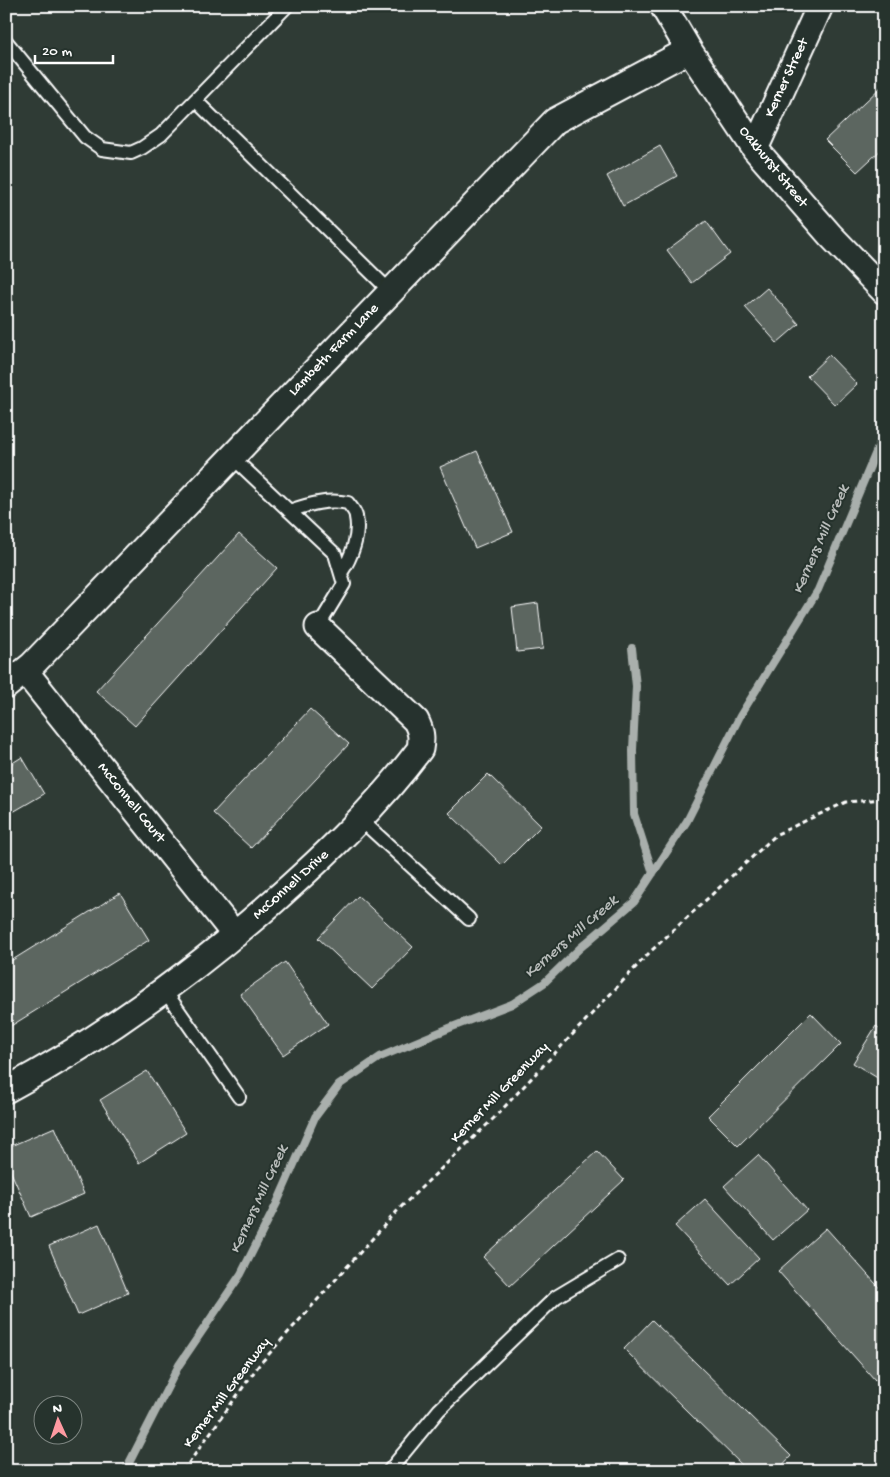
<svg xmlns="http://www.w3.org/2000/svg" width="890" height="1477" viewBox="0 0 890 1477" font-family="'Gochi Hand',sans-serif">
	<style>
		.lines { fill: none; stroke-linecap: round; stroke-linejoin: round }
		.stream { stroke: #a9afac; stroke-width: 8 }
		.building { fill: #5b6661; stroke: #fff }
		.service-casing { stroke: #fff; stroke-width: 16 }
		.minor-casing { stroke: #fff; stroke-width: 29 }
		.path { stroke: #fff; stroke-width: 3; stroke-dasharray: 5 4; stroke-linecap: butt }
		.service { stroke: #26332d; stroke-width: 12 }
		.minor { stroke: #26332d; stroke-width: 25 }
		.labels { text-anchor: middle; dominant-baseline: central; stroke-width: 4; stroke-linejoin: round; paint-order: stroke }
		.street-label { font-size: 15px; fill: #fff; stroke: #26332d }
		.water-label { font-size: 16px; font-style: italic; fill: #b8bcba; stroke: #26332d }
	</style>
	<rect width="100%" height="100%" fill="#2f3b35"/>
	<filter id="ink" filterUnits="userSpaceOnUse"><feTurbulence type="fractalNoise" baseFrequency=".02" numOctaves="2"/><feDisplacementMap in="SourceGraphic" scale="10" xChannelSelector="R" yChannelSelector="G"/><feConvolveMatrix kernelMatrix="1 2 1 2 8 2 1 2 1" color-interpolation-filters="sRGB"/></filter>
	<g filter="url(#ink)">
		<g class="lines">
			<path class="stream" d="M632,648L636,686L633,750L634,814L653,873
				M125,1471L179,1365L241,1274L277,1203L315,1117L339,1085L380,1057L452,1027L512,1004L544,983L580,948L634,902L687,821L740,716L818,590L884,433"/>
		</g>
		<path class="building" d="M884,84V147L857,172L825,140Z
			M660,146L677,176L623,206L607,176Z
			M706,221L730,254L692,283L667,250Z
			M767,288L799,324L777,343L745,307Z
			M829,355L857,384L835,405L807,376Z
			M477,451L513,532L475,548L440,467Z
			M239,534L277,568L135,726L96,691Z
			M538,603L543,649L517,652L512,607Z
			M310,709L349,744L251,848L213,813Z
			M22,757L44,794L6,816V767Z
			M488,774L541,826L502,865L449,813Z
			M120,893L149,940L6,1029V964Z
			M358,896L413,947L372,989L318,938Z
			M285,962L328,1024L283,1055L240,994Z
			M811,1013L841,1044L738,1146L708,1116Z
			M876,1026L884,1031V1082L853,1063Z
			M147,1071L186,1133L139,1163L100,1100Z
			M55,1127L84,1194L31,1217L6,1161V1148Z
			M597,1151L624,1180L510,1286L483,1257Z
			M758,1155L807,1210L773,1240L724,1186Z
			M705,1199L759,1258L730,1285L675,1226Z
			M99,1224L128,1293L78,1315L49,1246Z
			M826,1228L884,1293V1373L875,1380L778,1271Z
			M652,1320L791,1456L777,1471H748L624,1349Z"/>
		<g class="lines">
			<g class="service-casing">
				<path id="service" d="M6,41L85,137L102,149L131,153L142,148L161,135L287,6
					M195,100L391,292
					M232,457L335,554L344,584L318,627
					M289,511C310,504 327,499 348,503C351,507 356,512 356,517C360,536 351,558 341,573
					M361,820L469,919
					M165,991L239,1097
					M389,1471L439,1410L556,1297L618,1260"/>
			</g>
			<g class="minor-casing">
				<path id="minor" d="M663,6L689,50L755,149L830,235L884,291
					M755,149L820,6
					M25,671L235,935
					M6,686L32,665L555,121L689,50
					M6,1090C104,1038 191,974 274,901C327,854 378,805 420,749C422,737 421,731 416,721L318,627"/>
			</g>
			<path class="path" d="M183,1471L259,1365L399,1209L494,1118L650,952L777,834L846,802L884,799"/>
			<use href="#service" class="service"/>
			<use href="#minor" class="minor"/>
		</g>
	</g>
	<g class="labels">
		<g class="street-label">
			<text transform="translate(787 78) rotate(-65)">Kerner Street</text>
			<text transform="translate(773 167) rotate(51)">Oakhurst Street</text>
			<text transform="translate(334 350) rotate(-46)">Lambeth Farm Lane</text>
			<text transform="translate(131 803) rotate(51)">McConnell Court</text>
			<text transform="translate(291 885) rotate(-42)">McConnell Drive</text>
			<text transform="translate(500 1093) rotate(-46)">Kerner Mill Greenway</text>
			<text transform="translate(227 1393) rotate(-53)">Kerner Mill Greenway</text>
		</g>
		<g class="water-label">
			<text transform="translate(822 540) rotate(-66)">Kerners Mill Creek</text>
			<text transform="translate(572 938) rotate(-41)">Kerners Mill Creek</text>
			<text transform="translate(260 1200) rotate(-65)">Kerners Mill Creek</text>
		</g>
	</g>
	<rect width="890" height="1477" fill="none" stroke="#26332d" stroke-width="25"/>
	<rect x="12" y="12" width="865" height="1452" fill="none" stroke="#fff" stroke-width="2" filter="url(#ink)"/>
	<g transform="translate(58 1420) rotate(357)"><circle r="24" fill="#26332d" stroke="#7d8581"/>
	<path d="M0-4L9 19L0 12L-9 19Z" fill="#ff9aa2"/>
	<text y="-8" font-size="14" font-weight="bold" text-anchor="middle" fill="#ffffff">N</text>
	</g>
	<path d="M35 55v8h78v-8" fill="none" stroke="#ffffff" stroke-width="2.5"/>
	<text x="42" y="55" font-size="15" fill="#ffffff" stroke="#26332d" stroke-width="4" paint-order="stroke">20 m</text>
</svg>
